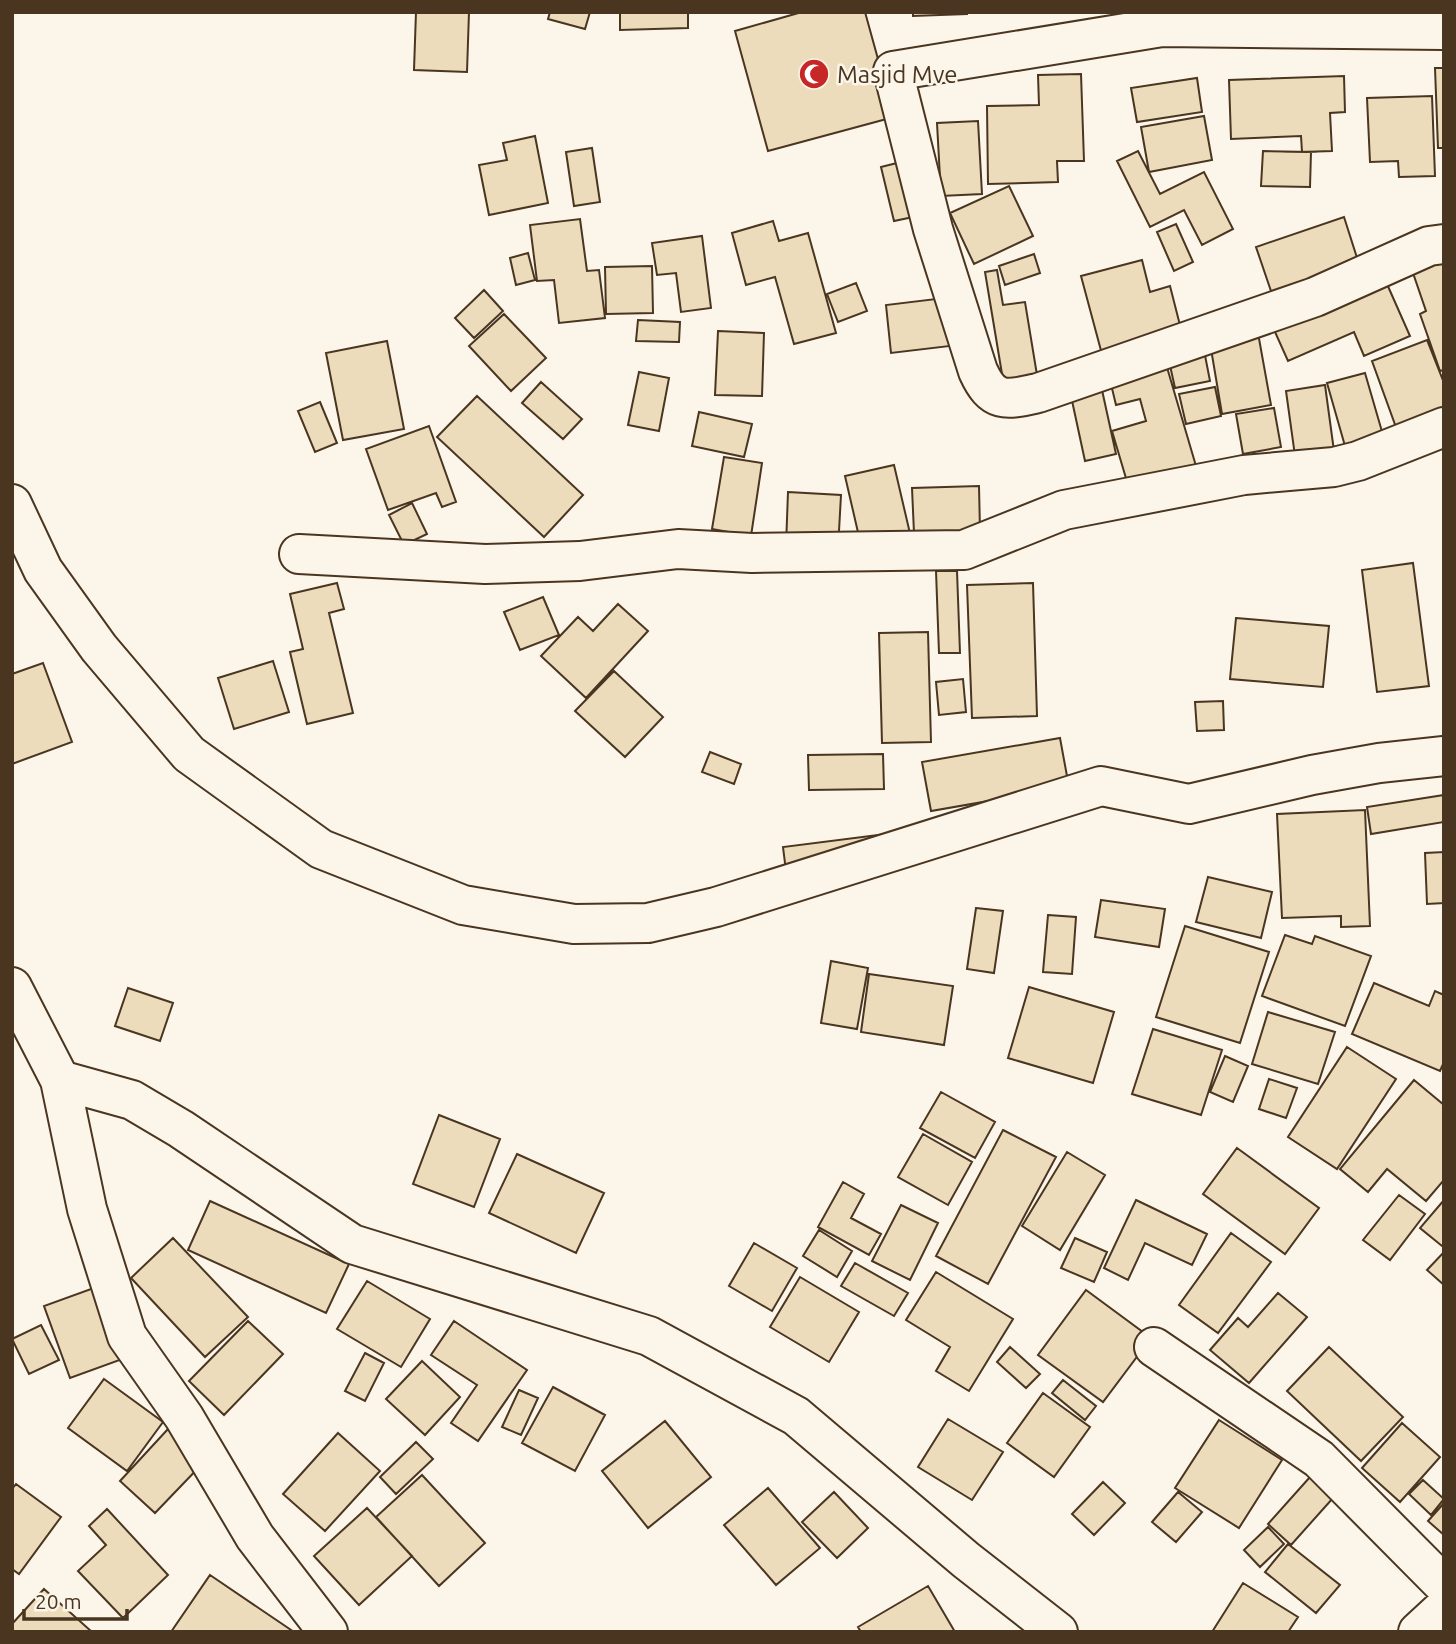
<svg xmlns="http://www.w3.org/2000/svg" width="1456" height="1644" viewBox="0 0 1456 1644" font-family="Ubuntu,sans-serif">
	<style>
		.building { fill: #ecdcbc; stroke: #4a3520; stroke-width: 2 }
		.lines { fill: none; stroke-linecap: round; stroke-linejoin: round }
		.minor-casing { stroke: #4a3520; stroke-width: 42 }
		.major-casing { stroke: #4a3520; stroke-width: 42 }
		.minor { stroke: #fbf6e9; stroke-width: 38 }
		.major { stroke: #fbf6e9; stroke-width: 38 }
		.labels { text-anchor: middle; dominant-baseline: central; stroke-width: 5; stroke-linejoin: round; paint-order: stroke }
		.poi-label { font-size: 24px; fill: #4a3520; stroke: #fbf6e9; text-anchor: start }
	</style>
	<rect width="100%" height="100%" fill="#fbf6e9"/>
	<path class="building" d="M416,12H469L467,72L414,70Z
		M550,12H590L585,29L548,19Z
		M620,12H688V28L620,30Z
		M802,12H865L894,117L768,151L735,31Z
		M913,12H967V14L913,16Z
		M1435,68H1444V148H1438Z
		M1081,74L1084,161H1057L1058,182L988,184L987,106L1039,105L1038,75Z
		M1344,76L1345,112L1330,113L1332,151L1302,152L1301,136L1231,139L1229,80Z
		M1197,78L1202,112L1137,122L1131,88Z
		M1432,96L1435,176L1399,177L1398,161L1370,162L1367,98Z
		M1204,116L1212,160L1149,172L1141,127Z
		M978,121L982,194L941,196L937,123Z
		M535,136L548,203L489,215L479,165L507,160L503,143Z
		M592,148L600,202L574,206L566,152Z
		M1138,151L1160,194L1204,172L1233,229L1202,245L1184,210L1150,227L1117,161Z
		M1263,151L1311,152L1310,187L1261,186Z
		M905,161L918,216L894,221L881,167Z
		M1009,186L1033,236L974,264L950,213Z
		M1344,217L1359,264L1272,294L1256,247Z
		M580,219L587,271L599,270L605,318L559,323L554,280L537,281L530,225Z
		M773,221L779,241L808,233L836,333L794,344L775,277L746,285L732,233Z
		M1176,224L1193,262L1174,271L1157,232Z
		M702,236L711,308L681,312L676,273L657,275L652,243Z
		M528,253L535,280L516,285L510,258Z
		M1034,254L1040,273L1005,285L999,266Z
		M1444,259V370L1440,371L1420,314L1426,311L1412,270Z
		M1142,260L1150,292L1170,286L1183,337L1103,358L1081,276Z
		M652,266L653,313L606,314L605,267Z
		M997,270L1003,305L1025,302L1037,375L1003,380L985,272Z
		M1383,275L1410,336L1364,356L1354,332L1288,361L1271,323Z
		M856,283L867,311L838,322L827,294Z
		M484,290L503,311L474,338L455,318Z
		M944,298L950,346L891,353L886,305Z
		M504,314L546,358L511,391L469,346Z
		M638,320L680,322L679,342L636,341Z
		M718,331L764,333L762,396L715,395Z
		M1258,333L1271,405L1222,414L1210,343Z
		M1427,340L1444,383V412L1397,430L1372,361Z
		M387,341L404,429L343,440L326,353Z
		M1203,345L1210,381L1175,388L1167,352Z
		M1166,364L1196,466L1128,485L1112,431L1146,421L1140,399L1116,405L1110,380Z
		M639,372L669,378L659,431L628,425Z
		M1365,373L1383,435L1345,446L1327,383Z
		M541,382L582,419L563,439L522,403Z
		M1325,385L1334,451L1295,456L1286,391Z
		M1215,387L1221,416L1186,424L1179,394Z
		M1102,390L1116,454L1085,461L1071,396Z
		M477,396L583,495L544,537L437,437Z
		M320,402L337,443L315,452L298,411Z
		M1274,408L1281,447L1243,454L1236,414Z
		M699,412L752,424L744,457L692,446Z
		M429,426L456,502L442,507L436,493L388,510L366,449Z
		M724,457L762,463L751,536L712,529Z
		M894,465L912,542L863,554L845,476Z
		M979,486L980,531L914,533L912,488Z
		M788,492L841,495L838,549L786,546Z
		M412,503L427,534L404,545L389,515Z
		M1413,563L1429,686L1377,692L1362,570Z
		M936,571H957L960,653H939Z
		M337,583L344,609L329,613L353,713L307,724L290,652L303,649L290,594Z
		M1033,583L1037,716L972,718L967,585Z
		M543,597L559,635L520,650L504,612Z
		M618,604L648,631L586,698L541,656L578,617L593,631Z
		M1236,618L1329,626L1323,687L1230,679Z
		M928,632L931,742L882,743L879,633Z
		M273,661L289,712L234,729L218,678Z
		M43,663L72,742L12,764V674Z
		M614,671L663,717L625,757L575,711Z
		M963,679L966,712L939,715L936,682Z
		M1223,701L1224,730L1197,731L1195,702Z
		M1060,738L1069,787L931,811L922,762Z
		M710,752L741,764L734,784L702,772Z
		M883,754L884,789L809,790L808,755Z
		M1444,795V822L1371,834L1367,807Z
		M1365,810L1370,926L1341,927V916L1282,918L1277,814Z
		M894,833L786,871L783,847Z
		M1444,852V903L1427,904L1425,853Z
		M1208,877L1272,892L1261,938L1196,922Z
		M1101,900L1165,909L1159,947L1095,937Z
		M976,908L1003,911L994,973L967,969Z
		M1048,915L1076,917L1072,974L1043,972Z
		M1185,926L1269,952L1240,1043L1156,1017Z
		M1285,935L1312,944L1315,936L1371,956L1345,1026L1262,996Z
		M831,961L868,968L857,1029L821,1023Z
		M869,974L953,986L944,1045L861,1032Z
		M1374,983L1429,1006L1435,991L1444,995V1062L1440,1071L1352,1034Z
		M1029,987L1114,1012L1093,1083L1008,1058Z
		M128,988L173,1003L160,1041L115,1026Z
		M1268,1012L1335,1032L1318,1084L1252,1064Z
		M1153,1029L1222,1050L1201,1115L1132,1094Z
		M1347,1047L1396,1079L1337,1169L1288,1137Z
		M1225,1056L1248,1066L1233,1102L1210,1092Z
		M1269,1079L1297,1088L1286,1118L1259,1109Z
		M1414,1080L1444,1105V1180L1426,1201L1387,1169L1368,1192L1340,1169Z
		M941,1092L995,1122L975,1158L920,1128Z
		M439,1115L500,1139L474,1207L413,1184Z
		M1003,1130L1056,1157L988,1284L936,1256Z
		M923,1134L972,1162L948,1205L898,1177Z
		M1237,1148L1319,1208L1285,1254L1203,1194Z
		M1067,1152L1105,1175L1060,1250L1022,1226Z
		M517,1154L604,1193L576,1253L489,1213Z
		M843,1182L864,1194L851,1218L881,1234L869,1255L818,1227Z
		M1399,1195L1425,1214L1390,1260L1363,1240Z
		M1136,1200L1207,1234L1192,1265L1145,1243L1128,1280L1104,1268Z
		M1444,1200V1244L1442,1246L1420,1228Z
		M210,1201L349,1264L326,1313L188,1250Z
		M901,1205L938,1223L910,1280L872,1261Z
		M819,1230L852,1251L837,1277L803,1256Z
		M1231,1233L1271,1262L1218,1333L1179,1305Z
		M173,1238L248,1317L205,1357L131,1278Z
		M1075,1238L1107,1252L1094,1282L1061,1268Z
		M754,1243L797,1268L772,1311L729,1286Z
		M1444,1252V1285L1427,1270Z
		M855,1263L908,1293L894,1316L841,1286Z
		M936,1272L1013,1319L969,1391L936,1371L950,1347L906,1320Z
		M800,1277L859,1312L829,1362L770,1327Z
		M367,1281L430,1319L401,1367L337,1329Z
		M102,1285L128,1357L70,1378L44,1306Z
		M1086,1290L1151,1338L1103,1402L1038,1355Z
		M1278,1293L1307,1317L1249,1383L1210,1350L1238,1318L1248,1327Z
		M248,1321L283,1354L224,1415L189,1381Z
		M454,1321L527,1370L478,1441L451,1423L477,1385L431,1355Z
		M41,1325L59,1360L29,1374L12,1339Z
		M1010,1347L1040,1374L1026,1388L997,1362Z
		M1329,1347L1403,1417L1361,1461L1287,1391Z
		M365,1353L384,1363L365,1401L345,1391Z
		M422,1361L460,1397L425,1435L386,1399Z
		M104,1379L163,1422L127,1471L68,1428Z
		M1063,1380L1096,1406L1085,1420L1052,1393Z
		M553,1387L605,1415L575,1471L522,1443Z
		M519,1390L538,1398L521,1435L502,1427Z
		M1043,1393L1090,1427L1054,1477L1007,1443Z
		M948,1419L1003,1452L972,1500L918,1467Z
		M1219,1420L1282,1460L1239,1528L1175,1488Z
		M665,1421L711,1477L648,1528L602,1471Z
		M1402,1423L1440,1457L1400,1502L1362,1468Z
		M168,1429L204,1462L155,1513L120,1481Z
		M338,1433L380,1471L325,1531L283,1494Z
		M416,1442L433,1459L396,1494L380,1477Z
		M422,1475L485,1543L439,1586L376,1517Z
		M1310,1477L1333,1498L1291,1545L1268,1524Z
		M1423,1480L1444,1499L1431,1515L1409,1494Z
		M1103,1482L1125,1503L1094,1535L1072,1514Z
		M16,1484L61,1517L19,1574L12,1569V1489Z
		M768,1488L820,1548L776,1585L724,1525Z
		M834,1492L868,1528L837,1558L802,1522Z
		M1178,1492L1202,1512L1176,1542L1152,1522Z
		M1444,1503V1535L1428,1521Z
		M367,1508L412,1556L359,1605L314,1556Z
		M107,1509L168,1575L123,1618L78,1571L106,1545L89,1526Z
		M1268,1527L1284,1544L1260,1567L1244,1550Z
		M1288,1544L1340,1585L1316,1613L1265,1572Z
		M210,1575L294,1632H171Z
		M1243,1583L1298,1617L1288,1632H1212Z
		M928,1586L955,1632H861L858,1627Z
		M44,1589L92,1632H12V1624Z"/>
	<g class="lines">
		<g class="minor-casing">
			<path id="minor" d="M1444,30L1162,27L893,71L933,229L978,371C993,404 1006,400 1038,393L1315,297L1429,246L1444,244
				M299,554L485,564L580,561L678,549L752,553L964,550L1064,510L1244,475L1334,467L1358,461L1444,427
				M12,987L60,1080L132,1100L181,1129L352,1244L649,1336L796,1416L966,1560L1058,1632
				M60,1080L87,1209L127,1336L184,1417L255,1537L328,1632
				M1154,1347L1319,1459L1444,1585
				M1418,1632L1444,1608"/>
		</g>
		<g class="major-casing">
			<path id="major" d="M12,504L43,570L99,648L189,754L321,849L463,905L574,924L648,923L716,907L1101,786L1189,804L1312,775L1379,763L1444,756"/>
		</g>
		<use href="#minor" class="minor"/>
		<use href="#major" class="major"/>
	</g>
	<defs>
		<g id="mosque-disc" transform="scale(1.575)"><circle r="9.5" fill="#c62828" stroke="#fbf6e9"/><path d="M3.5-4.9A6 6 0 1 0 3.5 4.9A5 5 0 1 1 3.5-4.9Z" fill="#fff"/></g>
	</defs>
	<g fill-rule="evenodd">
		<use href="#mosque-disc" x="814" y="74"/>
	</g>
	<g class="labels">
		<g class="poi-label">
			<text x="837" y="74">Masjid Mve</text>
		</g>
	</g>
	<rect width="1456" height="1644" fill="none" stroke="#4a3520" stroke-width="28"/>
	<path d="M24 1609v10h103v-10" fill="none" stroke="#4a3520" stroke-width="3.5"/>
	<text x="35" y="1609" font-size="21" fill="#4a3520" stroke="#fbf6e9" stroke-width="5" paint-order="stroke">20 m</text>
</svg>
